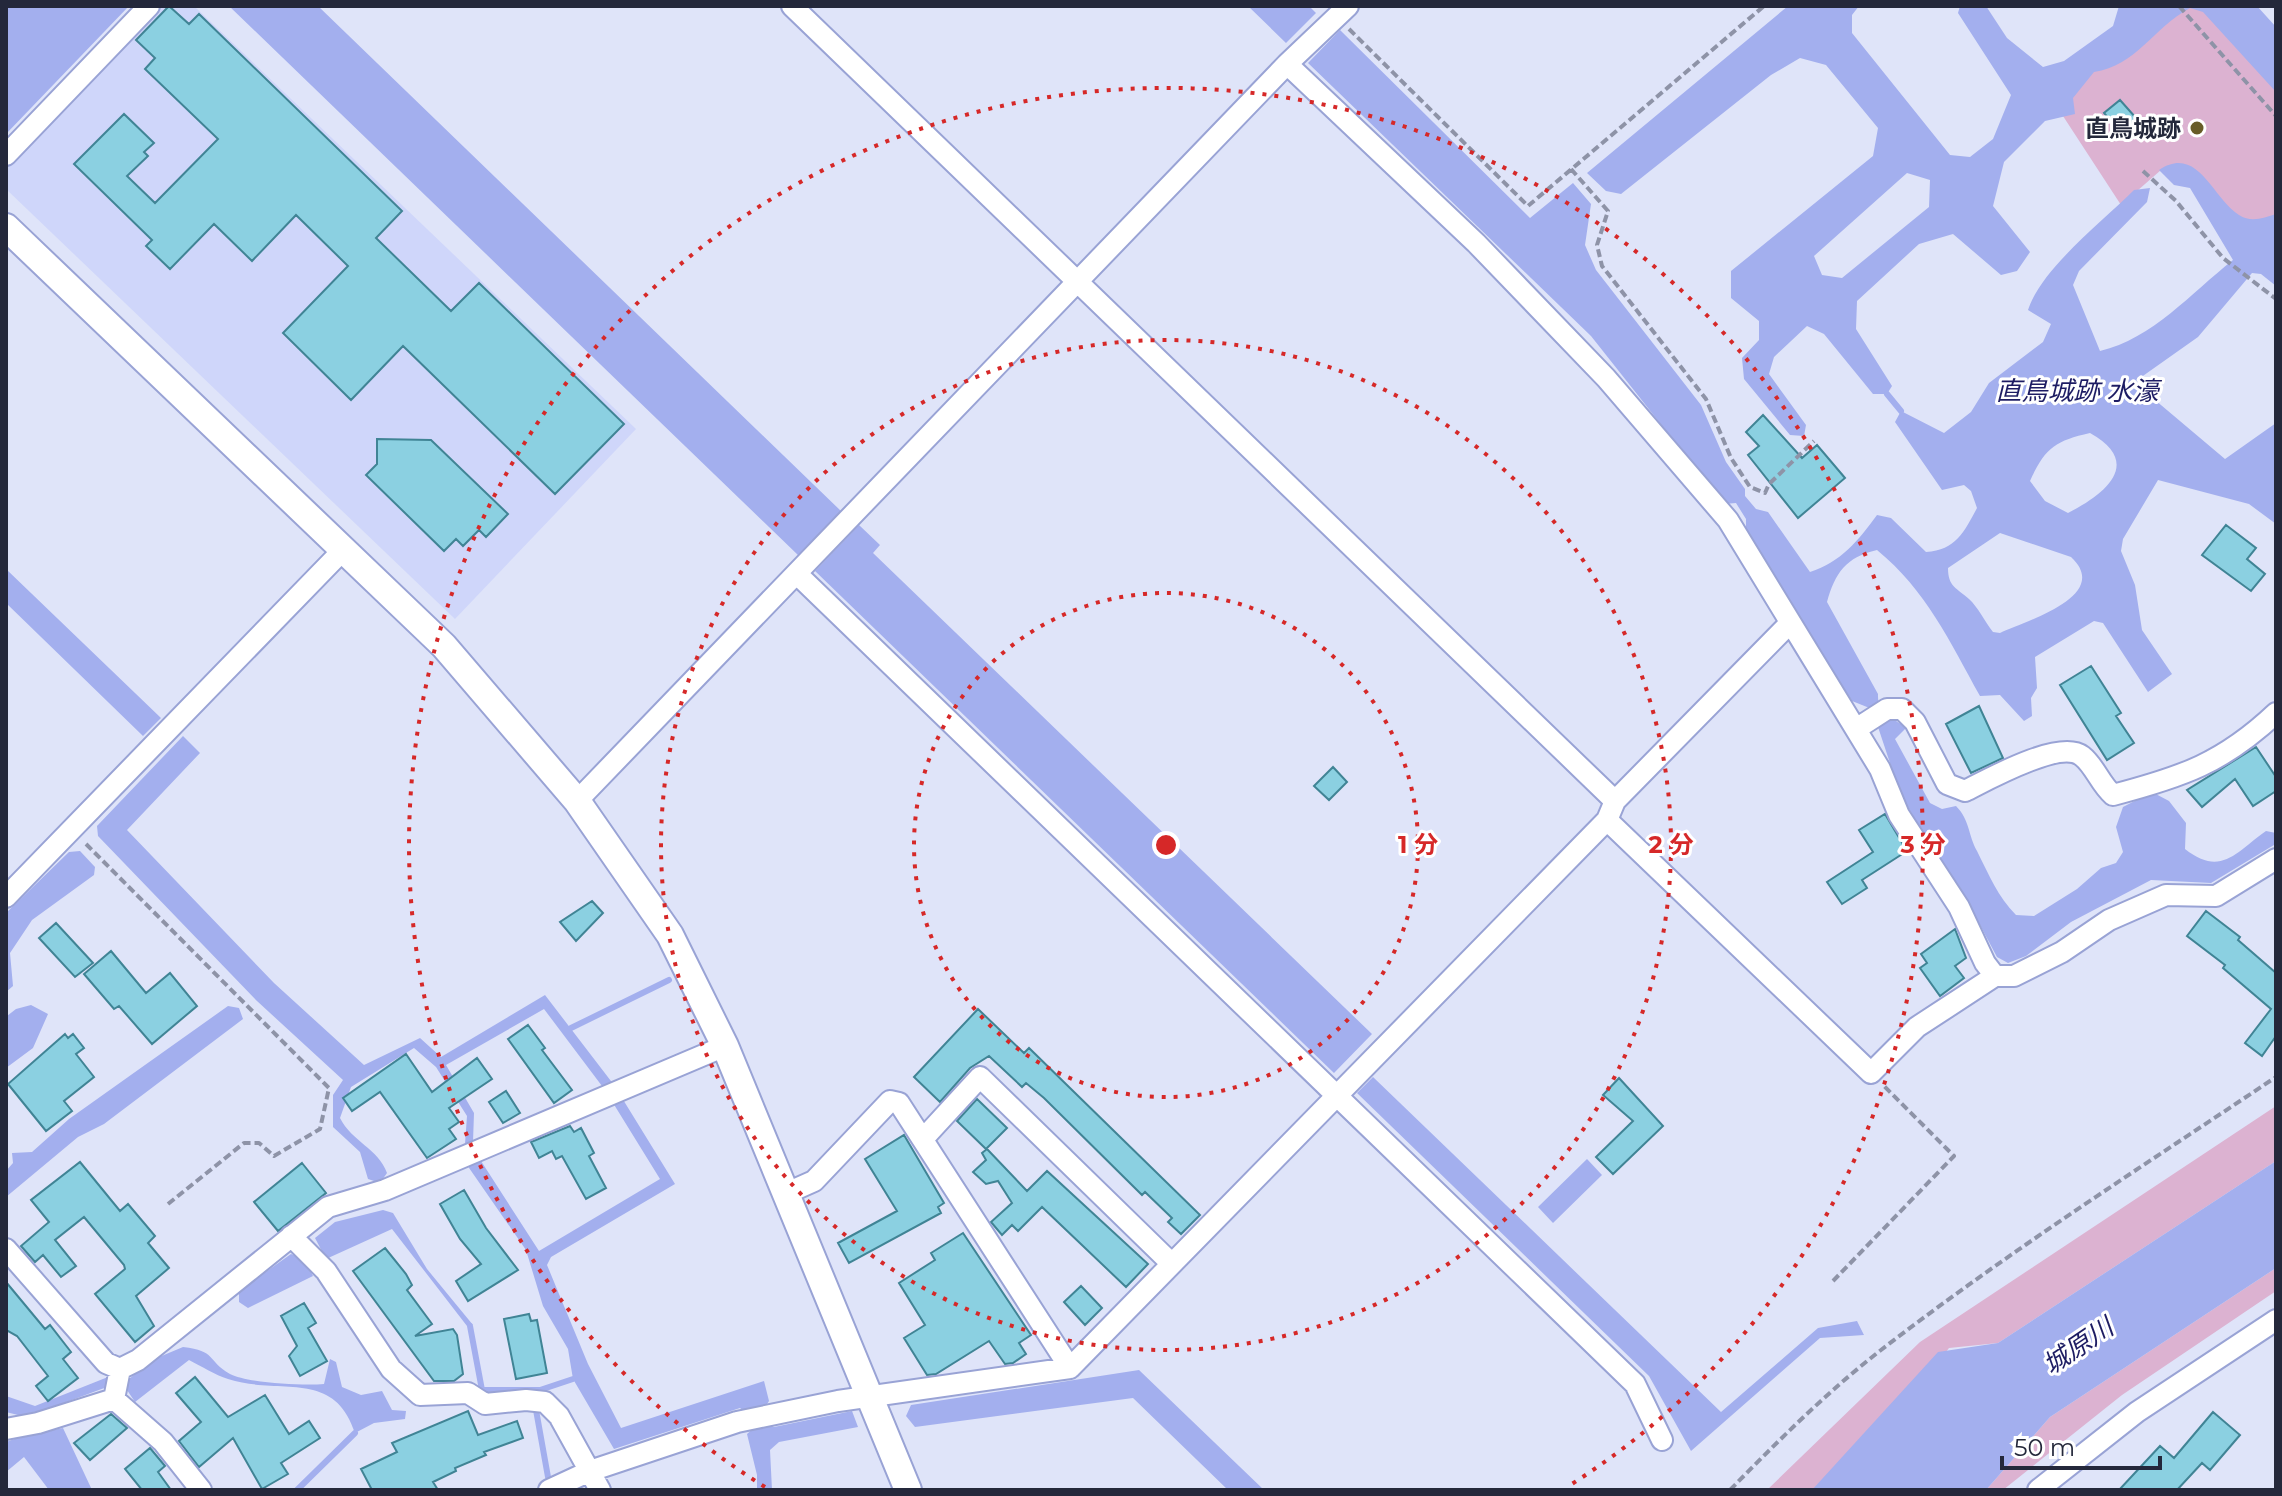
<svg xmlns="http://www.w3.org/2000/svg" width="2282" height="1496" viewBox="0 0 2282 1496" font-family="Montserrat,'Noto Sans JP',sans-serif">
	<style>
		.built { fill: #cfd6fa }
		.green { fill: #dcb2d1 }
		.water { fill: #a3afee; fill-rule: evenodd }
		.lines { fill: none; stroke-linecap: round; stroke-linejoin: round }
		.stream { stroke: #a3afee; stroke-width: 6 }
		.building { fill: #8bd0e1; stroke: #408495; stroke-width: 2 }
		.minor-casing { stroke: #99a3d5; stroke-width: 24 }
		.tertiary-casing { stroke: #99a3d5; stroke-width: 30 }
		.path { stroke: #8e93a7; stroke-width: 4; stroke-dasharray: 8 4; stroke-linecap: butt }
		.minor { stroke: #fff; stroke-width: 20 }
		.tertiary { stroke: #fff; stroke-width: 26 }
		.ring { fill: none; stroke: #d62828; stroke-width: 4; stroke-dasharray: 4 8 }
		.poi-dot { fill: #685c28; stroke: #fff; stroke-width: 3 }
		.labels { text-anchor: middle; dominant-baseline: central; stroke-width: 6; stroke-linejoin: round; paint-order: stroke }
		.poi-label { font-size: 24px; font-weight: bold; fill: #24283b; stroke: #fff; text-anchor: end }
		.water-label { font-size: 26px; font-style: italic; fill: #1d1c63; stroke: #fff }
		.centre { fill: #d62828; stroke: #fff; stroke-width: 4 }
		.ring-label { font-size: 24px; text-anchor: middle; font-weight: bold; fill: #d62828; stroke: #fff; stroke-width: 6; stroke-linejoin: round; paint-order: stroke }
	</style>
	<rect width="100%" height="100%" fill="#dfe4f9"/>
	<path class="built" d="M158,6H194L636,429L455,619L6,189V165Z"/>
	<path class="green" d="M2162,6H2206L2276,79V232L2228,235L2200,192L2161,170L2121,205L2048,93Z
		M2276,1106V1161L1998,1343L1949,1348L1839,1490H1767L1920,1342Z
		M2276,1268V1291L2122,1395L2003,1490H1986L2050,1417Z"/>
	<path class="water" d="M6,6H129L6,134Z
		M229,6H318L842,512L799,556Z
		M1248,6H1309L1316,13L1286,43Z
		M1788,6H1859L1852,15V33L1950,155L1970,157L1993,139L2011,95L1958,13L1960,6H1986L2007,38L2043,67L2064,61L2113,26L2119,6H2257L2276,27V92L2203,12L2190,8C2153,28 2136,66 2094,72L2073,98L2075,114L2045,121L2004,162L1993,206L2030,252L2017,271L2001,275L1953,234L1919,244L1857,301L1856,329L1892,386L1887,394H1873L1824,334L1807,326L1774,357L1769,374L1806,425L1804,436L1790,435L1744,379L1742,358L1759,340V321L1731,298V271L1873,156L1878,128L1826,65L1800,58L1771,75L1621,194L1606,191L1587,173ZM1907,173L1930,180L1929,207L1842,278L1822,275L1814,256Z
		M1340,30L1530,218L1573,183L1591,204L1585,245L1596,270L1701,405L1726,462L1745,489V496L1756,509L1768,512L1810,572C1841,562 1858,541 1877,515L1891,518L1926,552C1956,550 1964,532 1977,508L1971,491L1964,485L1942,490L1895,422L1901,411L1944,433L1971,412L1989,383L2043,342L2051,324L2028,310C2041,269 2103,221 2134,190L2150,188L2147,202L2079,271L2073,285L2100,351C2152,339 2191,293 2233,260L2190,188L2174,185L2159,170C2198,144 2212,198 2239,215C2251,223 2264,218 2276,214V286L2261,274L2252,273L2198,337L2140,378L2142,389L2225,459L2276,423V524L2249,504L2158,480L2123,539L2121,551L2135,585L2142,630L2172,674L2148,692L2103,623L2094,621L2035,657L2037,688L2031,698L2032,716L2024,721L2000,695L1980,696C1950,642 1926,590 1877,550C1846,557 1835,573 1827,602L1878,694C1877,713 1893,717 1906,728L1895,739L1930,803L1942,809L1956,806C1970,820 1968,835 1977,851C1989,875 1998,897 2016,915L2034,916L2077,889L2101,868L2116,863L2123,852L2116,827L2123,807L2152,792L2169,801L2186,823L2185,849C2221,877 2235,853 2266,831L2276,833L2274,845L2211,883L2151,880L2071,922L2026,956L2008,963L1997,957L1964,895L1942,867L1900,793L1872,709L1852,701L1746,535V519L1736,503L1724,504L1591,336L1308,63ZM2090,433C2144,463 2105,494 2068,513L2045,501L2030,481C2045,448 2055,441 2090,433ZM2000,533L2071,557C2113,596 2025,621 2000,633L1993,632C1985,622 1978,607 1969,599C1957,588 1948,587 1948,568Z
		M859,525L880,545L873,553L1372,1034L1334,1073L815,571Z
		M6,569L161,718L143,736L6,603Z
		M183,736L200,753L127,830L274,983L364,1065L420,1038L441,1057L545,995L614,1085L675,1184L551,1257L547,1265L588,1364L621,1428L764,1381L769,1401L765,1407L746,1413L740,1408L614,1449L573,1379L568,1349L543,1306L526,1250L467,1165L481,1161L539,1251L660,1179L605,1090L544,1009L446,1065L474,1113L473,1142L465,1144L467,1116L436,1067L414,1048L351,1087L340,1118C352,1142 378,1148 387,1173L380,1183L368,1179L360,1152L333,1127V1095L343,1080L257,1001L98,836L97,826Z
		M80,851L95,867L94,875L32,920L10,953L13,986L6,992V913L69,852Z
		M31,1005L48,1014L33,1048L6,1068L7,1016L16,1009Z
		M228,1006L239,1008L243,1019L104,1124L78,1137L6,1197V1171L13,1163L12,1153L32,1152L69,1119Z
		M1373,1077L1721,1412L1818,1328L1857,1321L1864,1335L1820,1338L1691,1451L1649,1376L1357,1093Z
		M1587,1159L1602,1175L1553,1223L1538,1207Z
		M2276,1161V1268L2050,1417L1986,1490H1812L1938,1352L1998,1343Z
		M383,1210L393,1213L427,1269L473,1325L467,1326L392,1229L326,1259L315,1238L335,1222Z
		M291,1254L305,1260L313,1276L248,1308L239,1302V1291Z
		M183,1347C217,1351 206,1360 230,1374C247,1383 304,1386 324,1384L330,1359L336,1362L342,1387L361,1395L382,1391L392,1410L406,1411L405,1419L374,1423L355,1433C334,1368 280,1396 228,1379C215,1375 201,1366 189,1360L135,1402L125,1387H107L34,1414L38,1433L63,1428L92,1490H49L24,1457L6,1472V1442L29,1434L26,1417L6,1412V1396L35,1406L108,1377L129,1379L152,1360Z
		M1139,1370L1264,1490H1228L1133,1398L915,1427L906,1416L911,1405Z
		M852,1411L858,1427L779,1442L770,1450L772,1490H757V1475L747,1434L755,1427L768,1424L774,1427Z"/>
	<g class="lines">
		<path class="stream" d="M1887,394L1901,411
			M571,1028L669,980
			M470,1326L482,1390H540L573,1379
			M536,1410L548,1477
			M297,1490L355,1433"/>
	</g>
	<path class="building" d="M169,6L189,24L199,14L402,211L376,238L451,311L479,283L624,424L555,494L403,346L351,400L283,333L348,266L296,215L252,261L214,224L170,269L146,246L152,240L74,164L124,114L154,143L144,152L148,156L127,176L155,203L218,139L145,69L155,58L136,40Z
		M2120,100L2136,118L2120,132L2104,113Z
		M1763,415L1802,458L1817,445L1845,478L1798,518L1748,455L1759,446L1746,432Z
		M377,439L431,440L508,514L486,537L479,530L463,546L456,539L444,551L366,475L377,464Z
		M2226,525L2256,548L2247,559L2265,574L2251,591L2202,555Z
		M2091,666L2121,713L2116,716L2134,743L2107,760L2060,685Z
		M1979,706L2003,758L1971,773L1946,724Z
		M2256,747L2276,777V791L2253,806L2235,779L2202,807L2187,790Z
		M1333,767L1347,782L1329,800L1314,786Z
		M1885,814L1907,851L1862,880L1867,888L1842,904L1827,882L1873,852L1859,830Z
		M592,901L603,913L576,941L560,922Z
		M2206,911L2240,937L2238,940L2276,973V1036L2262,1056L2245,1043L2271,1009L2223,968L2225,965L2187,936Z
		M56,923L93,963L75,977L39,938Z
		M1955,929L1966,958L1955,966L1964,978L1940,996L1920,968L1927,963L1921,954Z
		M111,951L146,993L170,973L197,1006L152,1044L119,1006L114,1009L84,974Z
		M978,1009L1024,1053L1029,1048L1200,1215L1181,1234L1168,1222L1172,1218L1145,1192L1142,1195L1044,1098L1026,1083L1022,1087L989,1056L970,1068L940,1102L914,1077Z
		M528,1025L545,1048L542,1050L572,1090L554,1103L508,1039Z
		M65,1034L68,1038L73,1034L84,1048L76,1054L94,1077L64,1101L72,1111L46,1131L8,1084Z
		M406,1054L432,1092L477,1058L492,1079L449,1108L459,1122L449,1129L456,1139L427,1158L380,1092L352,1111L343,1098Z
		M1619,1078L1663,1126L1613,1174L1596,1157L1633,1121L1603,1095Z
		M506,1091L520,1113L503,1123L489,1102Z
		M977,1099L1007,1128L986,1149L957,1121Z
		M570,1126L574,1132L581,1128L594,1153L589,1156L606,1188L586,1199L562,1156L556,1159L552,1151L539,1158L531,1142Z
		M904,1135L944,1203L938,1207L941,1213L849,1263L838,1243L897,1211L865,1159Z
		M987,1149L1027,1191L1047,1171L1148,1264L1126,1287L1042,1207L1018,1231L1012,1225L1002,1235L991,1222L1012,1203L998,1181L986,1184L973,1172L986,1160L982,1153Z
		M80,1162L120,1211L128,1204L155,1236L148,1243L169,1268L136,1296L154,1326L135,1342L95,1294L125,1269L124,1265L84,1217L55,1240L76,1266L61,1277L43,1255L35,1262L21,1246L49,1222L31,1200Z
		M302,1163L326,1193L278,1231L254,1202Z
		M464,1190L486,1228L518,1270L468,1301L456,1281L481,1264L460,1239L440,1204Z
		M963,1233L1031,1335L1019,1343L1026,1354L1013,1363L1005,1364L989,1341L936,1374L927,1375L904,1338L925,1325L899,1283L935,1260L931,1253Z
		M385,1248L406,1274L412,1285L407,1290L432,1324L415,1336L453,1329L457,1335L463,1374L454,1381H434L353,1271Z
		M6,1282L45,1329L50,1325L71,1352L63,1359L78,1378L48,1401L36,1386L48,1376L17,1336L6,1330Z
		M1081,1286L1102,1308L1085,1325L1064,1302Z
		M304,1303L316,1323L308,1328L327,1361L300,1376L289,1356L297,1346L281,1316Z
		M529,1314L531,1321L537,1320L547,1373L516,1379L504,1319Z
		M195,1377L228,1417L265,1395L289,1434L309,1421L320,1438L281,1463L288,1474L262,1489L233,1438L199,1467L179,1441L201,1422L176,1393Z
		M468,1411L478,1435L517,1421L523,1438L484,1452L486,1455L455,1468L456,1471L433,1482L438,1490H372L361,1469L397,1452L392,1443Z
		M2213,1412L2240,1435L2210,1470L2202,1463L2177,1490H2119L2160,1446L2174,1458Z
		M111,1414L127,1428L90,1460L74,1443Z
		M150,1448L165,1466L158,1472L171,1490H142L125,1469Z"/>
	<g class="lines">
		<g class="minor-casing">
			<path id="minor" d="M792,6L1615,801
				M1287,64L1476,243L1606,378L1728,520L1880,769L1899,815L1959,907L1985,963L1995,976
				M6,155L149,6
				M797,574L1635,1384L1662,1440
				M1856,729L1887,709H1902L1915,722L1947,784L1965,791C1987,780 2060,739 2082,756C2095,766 2100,784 2113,795C2182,777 2223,763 2276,713
				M577,801L1287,64L1348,6
				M1607,820L1871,1073L1917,1027L1995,976H2014L2062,952L2109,920L2166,895L2216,896L2276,859
				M6,897L345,548
				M923,1139L980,1077L1172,1264
				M787,1193L814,1181L890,1101L899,1103L1070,1368
				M291,1236L326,1271L391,1369L420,1395L468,1393L485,1404L526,1400L545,1402L559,1416L600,1490
				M6,1249L106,1363L120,1369L114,1399L163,1442L201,1490
				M120,1369L138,1360L328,1207L385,1190L725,1046
				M6,1429L38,1423L114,1399
				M549,1490L590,1471L737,1422L838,1401L1070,1368L1607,820L1615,801L1790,623
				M2038,1490L2137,1412L2276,1320"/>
		</g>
		<g class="tertiary-casing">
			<path id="tertiary" d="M6,227L444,646L577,801L670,935L725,1046L908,1490"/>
		</g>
		<path class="path" d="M2179,6L2276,116
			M1349,29L1528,206L1764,6
			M1571,169L1608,211L1597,245L1602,266L1706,399L1731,458L1750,487L1765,493L1769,484L1814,441
			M2143,171L2176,201L2223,258L2276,299
			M86,844L329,1088L320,1129L274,1156L259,1143H244L168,1204
			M1833,1281L1954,1156L1884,1086
			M1730,1490C1778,1441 1827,1392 1881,1350C2008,1252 2143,1166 2276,1077"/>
		<use href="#minor" class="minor"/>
		<use href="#tertiary" class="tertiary"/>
	</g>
	<g class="ring">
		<circle cx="1166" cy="845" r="252"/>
		<circle cx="1166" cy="845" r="505"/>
		<path d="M765 1487A757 757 0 1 1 1567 1487"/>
	</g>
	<circle class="poi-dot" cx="2197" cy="128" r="8"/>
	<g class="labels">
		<g class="poi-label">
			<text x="2181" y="128">直鳥城跡</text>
		</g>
		<g class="water-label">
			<text x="2077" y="391">直鳥城跡 水濠</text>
			<text transform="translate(2078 1346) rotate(-34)">城原川</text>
		</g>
	</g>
	<circle cx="1166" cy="845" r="12" class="centre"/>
	<g class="ring-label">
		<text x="1418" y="853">1 分</text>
		<text x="1671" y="853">2 分</text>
		<text x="1923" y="853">3 分</text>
	</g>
	<rect width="2282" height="1496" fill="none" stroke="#24283b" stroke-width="16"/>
	<path d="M2002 1456v12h158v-12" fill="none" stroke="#24283b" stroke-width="4"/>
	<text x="2014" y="1456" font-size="24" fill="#24283b" stroke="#ffffff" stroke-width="6" paint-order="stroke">50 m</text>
</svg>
